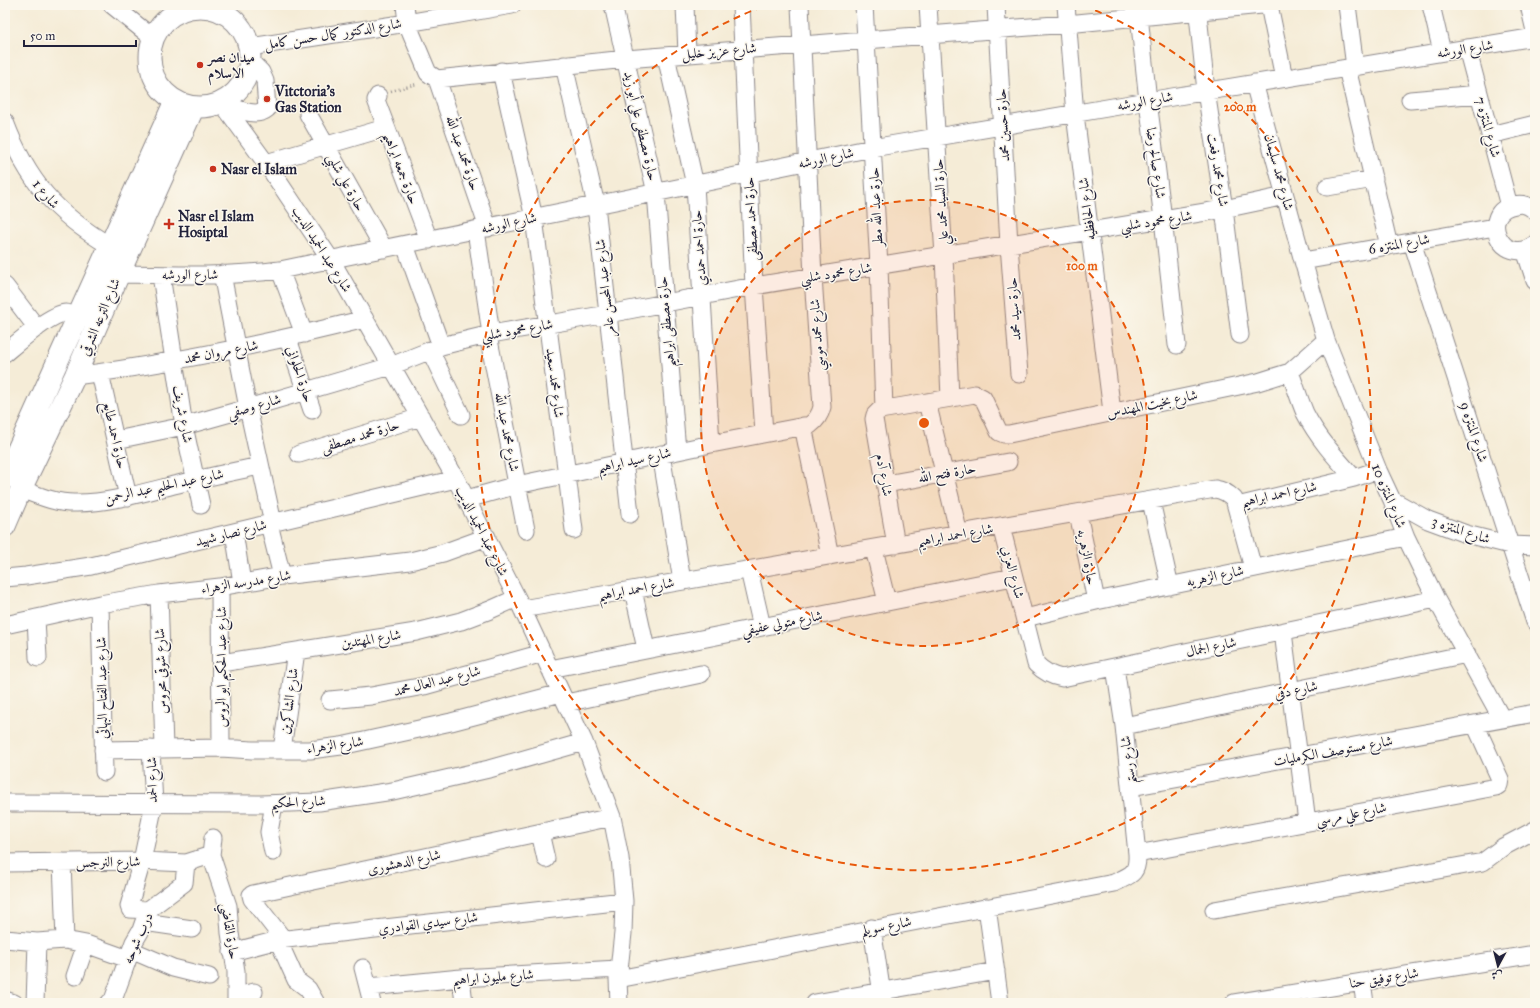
<svg xmlns="http://www.w3.org/2000/svg" width="1540" height="1008" viewBox="0 0 1540 1008" font-family="'IM FELL Great Primer',Amiri,serif">
	<style>
		.lines { fill: none; stroke-linecap: round; stroke-linejoin: round }
		.minor-casing { stroke: #8c8789; stroke-width: 19 }
		.major-casing { stroke: #8c8789; stroke-width: 23 }
		.path { stroke: #8c8789; stroke-width: 2.5; stroke-dasharray: 1 3; stroke-linecap: butt }
		.minor { stroke: #fff; stroke-width: 17 }
		.major { stroke: #fff; stroke-width: 21 }
		.ring { fill: none; stroke: #e8590c; stroke-width: 2; stroke-dasharray: 7 5 }
		.poi-dot { fill: #c8321e; stroke: #fbf7ec; stroke-width: 1.5 }
		.labels { text-anchor: middle; dominant-baseline: central; stroke-width: 3; stroke-linejoin: round; paint-order: stroke }
		.street-label { font-size: 14px; fill: #22223b; stroke: #fbf7ec }
		.poi-label { font-size: 14px; font-weight: bold; fill: #22223b; stroke: #fbf7ec; text-anchor: start }
		.centre { fill: #e8590c; stroke: #fbf7ec; stroke-width: 2 }
		.ring-label { font-size: 12px; text-anchor: middle; font-weight: bold; fill: #e8590c; stroke: #fbf7ec; stroke-width: 3; stroke-linejoin: round; paint-order: stroke }
	</style>
	<rect width="100%" height="100%" fill="#fbf7ec"/>
	<filter id="ink" filterUnits="userSpaceOnUse"><feTurbulence type="fractalNoise" baseFrequency=".025" numOctaves="2"/><feDisplacementMap in="SourceGraphic" scale="8" xChannelSelector="R" yChannelSelector="G"/><feConvolveMatrix kernelMatrix="1 2 1 2 8 2 1 2 1" color-interpolation-filters="sRGB"/></filter>
	<filter id="wash" filterUnits="userSpaceOnUse"><feTurbulence type="fractalNoise" baseFrequency=".012" numOctaves="4" result="noise"/><feDisplacementMap in="SourceGraphic" scale="16" xChannelSelector="R" yChannelSelector="G"/><feGaussianBlur stdDeviation="0.9" result="paint"/><feColorMatrix in="noise" values="0 0 0 0 0 0 0 0 0 0 0 0 0 0 0 0 0 1.4 0 .05"/><feComposite in="paint" operator="in"/></filter>
	<g filter="url(#wash)">
		<rect width="100%" height="100%" fill="#f5ecd7"/>
	</g>
	<g filter="url(#ink)">
		<g class="lines">
			<g class="minor-casing">
				<path id="minor" d="M112,5L153,38
					M405,5L407,23L428,73L437,79L626,59L1067,24L1262,5
					M613,5L656,193L677,451
					M685,5L687,54
					M741,5L754,286L764,433
					M864,5L879,266L884,409
					M928,5L944,256L950,398
					M996,5L1009,245L1019,374
					M1066,5L1075,114L1112,412
					M1197,5L1206,91L1224,209L1240,335
					M1269,5L1284,78
					M1347,5L1355,67
					M1431,5L1442,52
					M1529,5L1535,31
					M1138,6L1148,101L1163,219L1177,345
					M249,47L407,23L512,5
					M1467,48L1509,206
					M666,56L695,185L711,444
					M564,65L596,205L630,514
					M1347,68L1389,246
					M501,71L534,218L574,530
					M437,79L488,228
					M1254,83L1303,261L1326,340L1378,470L1392,500L1406,537L1436,599L1502,719
					M378,96L376,100L429,240
					M1410,100L1479,94
					M222,103L266,163L331,260L456,479L517,598L584,742L612,817L620,858L624,901L623,933L618,979L619,1003
					M222,103C234,107 255,119 267,109L265,81L261,72L250,61
					M308,114L384,249
					M5,122C27,181 56,214 110,246
					M1490,135L1535,124
					M266,163L385,128
					M1327,187L1374,179
					M1535,211C1530,206 1522,203 1515,205C1477,211 1501,270 1535,244
					M476,230L491,334
					M1412,242L1535,622
					M405,245L441,346
					M1525,250L1535,281
					M1303,261L1495,227
					M280,270L304,334
					M119,274C173,275 226,277 280,270L872,148L1148,101L1535,37
					M222,274L248,408L273,523
					M161,275L184,426L201,505
					M5,286L37,328
					M488,335L526,530
					M288,339L312,410
					M430,350L461,415
					M5,353C17,343 52,313 66,313C70,313 74,316 77,318
					M1290,372C1295,385 1299,399 1305,413C1317,437 1336,458 1354,478
					M100,373L128,497
					M75,376C173,363 269,343 365,319
					M927,402L959,534
					M803,426L830,556
					M116,440L184,426L248,408L391,366L441,346L491,334L608,314L754,286L1224,209L1285,196
					M299,454L421,417
					M661,454L682,581
					M886,484L1008,462
					M21,489C39,496 58,504 77,503C111,503 149,491 182,483C208,477 234,471 260,466
					M467,499L517,485L711,444L810,425C817,420 820,415 822,407L813,277L800,5
					M1392,500L1428,520L1466,534L1510,545L1535,546
					M1151,501L1170,586
					M1237,506L1354,478L1378,470
					M1078,513L1096,601
					M269,524L282,576
					M1001,526L1036,664C1044,672 1051,676 1062,678L1436,599
					M234,532L242,583
					M896,545L874,419L875,415L880,410L975,394L983,398L999,432L1004,434H1009L1258,382L1290,372L1326,340
					M874,549L887,602
					M749,570L762,627
					M5,578L26,576L91,566L456,479
					M220,587L221,748
					M633,590L646,649
					M159,594L164,748
					M100,604L104,772
					M522,609L1215,489C1223,490 1228,493 1234,499L1253,568
					M36,618L38,658
					M1025,618L1096,601L1406,537
					M5,625L100,604L159,594L220,587L282,576L410,561L443,553L487,537
					M1283,632L1307,822
					M221,663L416,632L461,621L490,610L517,598
					M550,669L1013,577
					M330,700L371,696L424,686L543,653
					M566,703L701,674
					M1124,726L1467,654
					M103,750L221,748L252,750H310L341,746L451,722L561,693
					M282,750L296,651
					M1131,787L1535,713
					M5,803L261,804L319,802L393,791L489,769L584,742
					M540,833L546,859
					M213,838L211,855L228,906L230,933L236,971V1003
					M273,852L269,832L274,804
					M1137,854L1496,787L1499,785L1500,779L1475,724
					M62,862L65,940
					M5,863L142,861L186,863L211,855
					M987,907L1000,1003
					M148,910L130,909L129,906L142,861L154,804L151,749
					M1214,910L1483,862L1503,847L1535,830
					M144,922L192,929
					M872,928L883,1001
					M5,939L37,942L65,940L86,944L128,959
					M278,940L296,980L308,989L316,1003
					M284,940L252,899L251,895L253,894L612,817
					M131,950L173,968L209,977
					M232,952L278,940L624,901
					M363,968L372,1003
					M75,976L86,944
					M461,978L464,1003
					M618,979L1114,883C1131,875 1138,874 1137,854L1124,726L1115,667
					M1362,982L1365,1003
					M369,987L461,978L618,969
					M236,996L254,992
					M5,1000L14,1003
					M35,1003L37,942
					M109,1003L113,1000L134,942L141,930L148,910L184,883L186,863
					M815,1003L996,971
					M1234,1003L1535,954"/>
			</g>
			<g class="major-casing">
				<path id="major" d="M150 57a50 50 0 1 1 100 0a50 50 0 1 1-100 0Z
					M5,478L175,101
					M5,526L21,489L75,376L119,274L194,107"/>
			</g>
			<path class="path" d="M391,91L417,84"/>
			<use href="#minor" class="minor"/>
			<use href="#major" class="major"/>
		</g>
	</g>
	<circle cx="924" cy="423" r="223" fill="#e8590c" fill-opacity=".12"/>
	<g class="ring">
		<circle cx="924" cy="423" r="223"/>
		<path d="M1084 6A447 447 0 1 1 764 6"/>
	</g>
	<g class="poi-dot">
		<circle cx="200" cy="65" r="4"/>
		<circle cx="267" cy="99" r="4"/>
		<circle cx="213" cy="169" r="4"/>
		<path d="M167 218h4v4h4v4h-4v4h-4v-4h-4v-4h4z"/>
	</g>
	<g class="labels">
		<g class="street-label">
			<text transform="translate(333 34) rotate(-9)">شارع الدكتور كمال حسن كامل</text>
			<text transform="translate(1465 49) rotate(-9)">شارع الورشه</text>
			<text transform="translate(719 51) rotate(-5)">شارع عزيز خليل</text>
			<text transform="translate(1145 101) rotate(-10)">شارع الورشه</text>
			<text transform="translate(1003 125) rotate(-93)">حارة حسين محمد</text>
			<text transform="translate(641 126) rotate(77)">حارة مصطفى علي أبو زيد</text>
			<text transform="translate(1488 127) rotate(75)">شارع المنتزه 7</text>
			<text transform="translate(463 153) rotate(71)">حارة محمد عبد الله</text>
			<text transform="translate(826 158) rotate(-12)">شارع الورشه</text>
			<text transform="translate(1156 163) rotate(82)">شارع صالح رضا</text>
			<text transform="translate(401 168) rotate(69)">حارة جمعه ابراهيم</text>
			<text transform="translate(1218 170) rotate(81)">شارع محمد رفعت</text>
			<text transform="translate(1279 172) rotate(75)">شارع محمد سليمان</text>
			<text transform="translate(346 182) rotate(61)">حارة علي شلبي</text>
			<text transform="translate(46 194) rotate(50)">شارع 1</text>
			<text transform="translate(941 202) rotate(-94)">حارة السيد محمد علي</text>
			<text transform="translate(876 207) rotate(-93)">حارة عبد الله مطر</text>
			<text transform="translate(1087 209) rotate(-97)">شارع الحافظيه</text>
			<text transform="translate(751 219) rotate(-93)">حارة احمد مصطفى</text>
			<text transform="translate(1156 221) rotate(-9)">شارع محمود شلبي</text>
			<text transform="translate(509 223) rotate(-12)">شارع الورشه</text>
			<text transform="translate(1399 244) rotate(-10)">شارع المنتزه 6</text>
			<text transform="translate(699 248) rotate(-94)">حارة احمد حمدي</text>
			<text transform="translate(322 249) rotate(58)">شارع عبد الحميد الديب</text>
			<text transform="translate(836 273) rotate(-9)">شارع محمود شلبي</text>
			<text x="190" y="274">شارع الورشه</text>
			<text transform="translate(605 288) rotate(-96)">شارع عبد المحسن عامر</text>
			<text transform="translate(1014 309) rotate(-94)">حارة سيد محمد</text>
			<text transform="translate(100 317) rotate(-67)">شارع الترعه الشرقي</text>
			<text transform="translate(666 322) rotate(-95)">حارة مصطفى ابراهيم</text>
			<text transform="translate(517 330) rotate(-10)">شارع محمود شلبي</text>
			<text transform="translate(817 335) rotate(-94)">شارع محمد موسي</text>
			<text transform="translate(221 352) rotate(-11)">شارع مروان محمد</text>
			<text transform="translate(300 374) rotate(71)">حارة الحلواني</text>
			<text transform="translate(555 383) rotate(83)">شارع محمد سعيد</text>
			<text transform="translate(1152 404) rotate(-12)">شارع بخيت المهندس</text>
			<text transform="translate(254 406) rotate(-16)">شارع وصفي</text>
			<text transform="translate(183 414) rotate(80)">شارع شريف</text>
			<text transform="translate(507 432) rotate(79)">شارع محمد عبد الله</text>
			<text transform="translate(1474 432) rotate(72)">شارع المنتزه 9</text>
			<text transform="translate(115 435) rotate(77)">حارة احمد طايع</text>
			<text transform="translate(360 436) rotate(-17)">حارة محمد مصطفى</text>
			<text transform="translate(634 460) rotate(-12)">شارع سيد ابراهيم</text>
			<text transform="translate(947 473) rotate(-10)">حارة فتح الله</text>
			<text transform="translate(884 475) rotate(80)">شارع آدم</text>
			<text transform="translate(164 486) rotate(-12)">شارع عبد الحليم عبد الرحمن</text>
			<text transform="translate(1279 494) rotate(-12)">شارع احمد ابراهيم</text>
			<text transform="translate(1389 496) rotate(67)">شارع المنتزه 10</text>
			<text transform="translate(1461 530) rotate(18)">شارع المنتزه 3</text>
			<text transform="translate(482 531) rotate(63)">شارع عبد الحميد الديب</text>
			<text transform="translate(231 533) rotate(-14)">شارع نصار شهيد</text>
			<text transform="translate(955 535) rotate(-10)">شارع احمد ابراهيم</text>
			<text transform="translate(1087 557) rotate(79)">حارة الزهريه</text>
			<text transform="translate(1013 572) rotate(75)">شارع العزبي</text>
			<text transform="translate(1215 576) rotate(-12)">شارع الزهريه</text>
			<text transform="translate(246 582) rotate(-9)">شارع مدرسه الزهراء</text>
			<text transform="translate(636 589) rotate(-10)">شارع احمد ابراهيم</text>
			<text transform="translate(782 623) rotate(-11)">شارع متولي عفيفي</text>
			<text transform="translate(371 639) rotate(-9)">شارع المهتدين</text>
			<text transform="translate(1211 647) rotate(-12)">شارع الجمال</text>
			<text transform="translate(221 667) rotate(-90)">شارع عبد الحكيم ابو الروس</text>
			<text transform="translate(161 671) rotate(-92)">شارع شوقي محروس</text>
			<text transform="translate(437 681) rotate(-14)">شارع عبد العال محمد</text>
			<text transform="translate(102 688) rotate(-91)">شارع عبد الفتاح البهائي</text>
			<text transform="translate(1296 690) rotate(-12)">شارع دقي</text>
			<text transform="translate(289 701) rotate(-82)">شارع الشاكرين</text>
			<text transform="translate(335 745) rotate(-8)">شارع الزهراء</text>
			<text transform="translate(1333 751) rotate(-10)">شارع مستوصف الكرمليات</text>
			<text transform="translate(1128 760) rotate(-97)">شارع رستم</text>
			<text transform="translate(152 780) rotate(-91)">شارع الحمد</text>
			<text transform="translate(298 802) rotate(-3)">شارع الحكيم</text>
			<text transform="translate(1351 814) rotate(-11)">شارع علي مرسي</text>
			<text transform="translate(108 862) rotate(-1)">شارع النرجس</text>
			<text transform="translate(404 862) rotate(-12)">شارع الدهشورى</text>
			<text transform="translate(428 923) rotate(-7)">شارع سيدي القوادري</text>
			<text transform="translate(886 926) rotate(-11)">شارع سويلم</text>
			<text transform="translate(230 931) rotate(81)">حارة القاضي</text>
			<text transform="translate(138 938) rotate(-66)">درب شوحه</text>
			<text transform="translate(493 977) rotate(-4)">شارع مليون ابراهيم</text>
			<text transform="translate(1384 978) rotate(-9)">شارع توفيق حنا</text>
		</g>
		<g class="poi-label">
			<text x="208" y="57">ميدان نصر<tspan x="208" dy="16">الاسلام</tspan></text>
			<text x="275" y="91">Vitctoria's<tspan x="275" dy="16">Gas Station</tspan></text>
			<text x="221" y="169">Nasr el Islam</text>
			<text x="178" y="216">Nasr el Islam<tspan x="178" dy="16">Hosiptal</tspan></text>
		</g>
	</g>
	<circle cx="924" cy="423" r="6" class="centre"/>
	<g class="ring-label">
		<text x="1240" y="111">200 m</text>
		<text x="1082" y="270">100 m</text>
	</g>
	<rect width="1540" height="1008" fill="none" stroke="#fbf7ec" stroke-width="20"/>
	<g transform="translate(1498 966) rotate(187)" stroke="#fbf7ec" stroke-width="3" paint-order="stroke">
	<path d="M0-3L7 15L0 10L-7 15Z" fill="#22223b"/>
	<text y="-6" font-size="11" font-weight="bold" text-anchor="middle" fill="#22223b">ش</text>
	</g>
	<path d="M24 40v6h112v-6" fill="none" stroke="#22223b" stroke-width="2"/>
	<text x="30" y="40" font-size="12" fill="#22223b" stroke="#fbf7ec" stroke-width="3" paint-order="stroke">50 m</text>
</svg>
